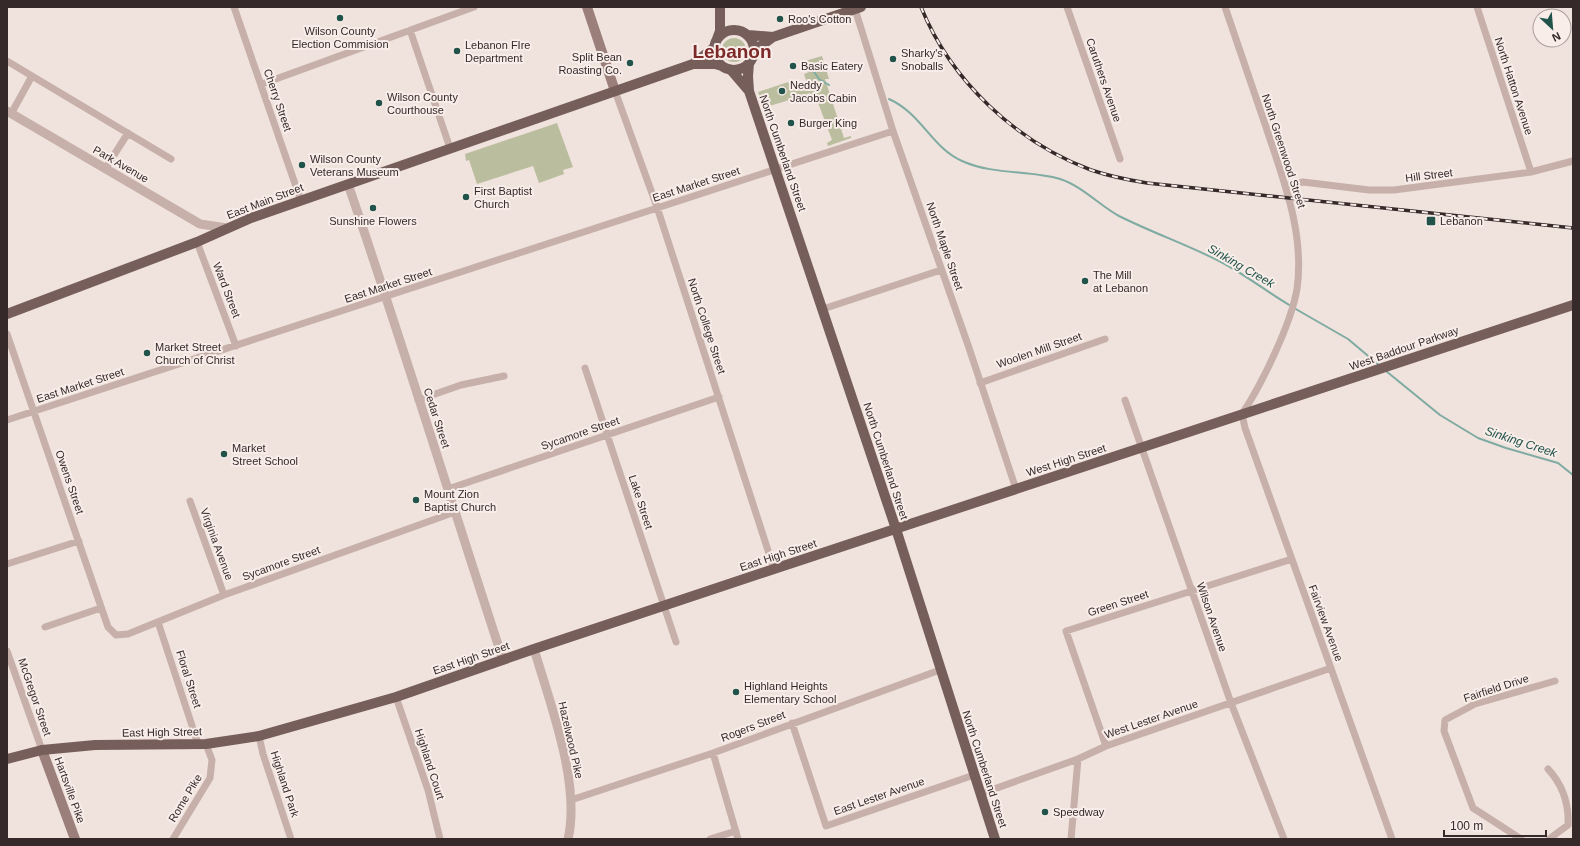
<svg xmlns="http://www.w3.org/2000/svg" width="1580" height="846" viewBox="0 0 1580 846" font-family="Arial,sans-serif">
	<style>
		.green { fill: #bbbe9e }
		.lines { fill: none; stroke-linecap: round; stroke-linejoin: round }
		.stream { stroke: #7eaba2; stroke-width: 2 }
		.minor { stroke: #c7b0aa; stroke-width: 7 }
		.tertiary { stroke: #c7b0aa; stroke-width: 9 }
		.secondary { stroke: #9b7f7b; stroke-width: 10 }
		.primary { stroke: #765e5b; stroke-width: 10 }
		.rail-casing { stroke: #352a29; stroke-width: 3.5 }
		.rail { stroke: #f8ede9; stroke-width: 2; stroke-dasharray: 6; stroke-linecap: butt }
		.poi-dot { fill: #21534b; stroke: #f8ede9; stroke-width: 1.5 }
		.labels { text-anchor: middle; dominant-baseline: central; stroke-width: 4; stroke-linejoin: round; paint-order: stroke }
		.poi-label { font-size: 11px; fill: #352a29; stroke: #f8ede9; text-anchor: start }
		.street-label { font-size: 11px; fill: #352a29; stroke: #f8ede9 }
		.water-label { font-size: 12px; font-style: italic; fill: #21534b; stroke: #f8ede9 }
		.town-label { font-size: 19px; font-weight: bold; fill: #7d2928; stroke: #f8ede9 }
	</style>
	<rect width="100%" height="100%" fill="#f0e2dd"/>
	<path class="green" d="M722 50a12 12 0 1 1 24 0a12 12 0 1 1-24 0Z
		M822,56L829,79H825L844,138L851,136V138L828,146L827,143L832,140L817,100L812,98L810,93L800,97L801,102L796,98L766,107L769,116L767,117L758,92L788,82L791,88L807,83L804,74L809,72L805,61Z
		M557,123L573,167L563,170L564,174L539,183L533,166L477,184L469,160L466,161L465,154Z"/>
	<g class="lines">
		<path class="stream" d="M808,63L819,79L829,85
			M889,99C922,114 931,147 962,161C993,175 1029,170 1060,179C1082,186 1099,205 1119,216C1153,233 1188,245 1221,262C1246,275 1267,292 1291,306
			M1294,308L1348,339L1380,366
			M1386,371L1440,415L1478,438L1506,448L1558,463L1573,475"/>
		<path class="minor" d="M234,7L301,201
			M1067,7L1120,159
			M1225,7C1239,47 1252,87 1266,127C1283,179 1305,233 1297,289C1291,324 1262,384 1242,414L1245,428L1392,839
			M1477,7L1531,172
			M855,9L893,131L968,345L1016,489
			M410,30L450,148
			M7,61L32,76
			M262,84L474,7
			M615,91L657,207L774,569
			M11,114L32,76L171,159
			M105,169L128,133
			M1285,186L1303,182L1369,190H1394L1531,172L1573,161
			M197,242L236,346
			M823,309L941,270
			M7,334L108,627L116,635L128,634L224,595L455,512
			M585,368L676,642
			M980,383L1105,339
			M418,400L461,385L504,376
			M1125,400L1231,703L1284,839
			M7,420L893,131
			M448,489L719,397
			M190,501L224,595
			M7,564L79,541
			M158,622L198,744
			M45,627L101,608
			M7,651L42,750
			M396,697L428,790L440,839
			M792,723L826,826L974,775
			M259,736L263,754L291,839
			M1106,746L1066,631L1292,559
			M713,753L738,839
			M1548,769C1562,784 1569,804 1568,825L1549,839
			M980,794L1078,759L1106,746L1331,668
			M571,800L713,753L940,670
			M173,839L210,778L212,760L206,744
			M710,839L736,831
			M1071,839L1078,759
			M1521,839L1473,808L1444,731L1445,720L1475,704L1555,681"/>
		<path class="tertiary" d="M7,111L200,224L227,228
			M348,184C402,342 451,501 503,660
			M534,649C550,703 581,784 568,839"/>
		<path class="secondary" d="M587,7L615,91
			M42,750L75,839"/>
		<path class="primary" d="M714 50a20 20 0 1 1 40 0a20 20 0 1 1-40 0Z
			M748,35L773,37
			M717,39L720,31V8
			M754,51L773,37L861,7
			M749,63L748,76L749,91L896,529L995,839
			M693,64H715L722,66
			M731,70L749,91
			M7,314L197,242L251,218L693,64L715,47
			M7,759L42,750L95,745L206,744L259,736L396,697L534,649L774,569L1573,305"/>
		<g class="rail-casing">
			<path id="rail" d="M921,7C951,81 1016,142 1091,170C1109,176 1128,180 1147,183L1573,228"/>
		</g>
		<use href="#rail" class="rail"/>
	</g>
	<g class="poi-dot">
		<circle cx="340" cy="18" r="4"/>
		<circle cx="780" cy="19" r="4"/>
		<circle cx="457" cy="51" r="4"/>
		<circle cx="893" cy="59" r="4"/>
		<circle cx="630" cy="63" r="4"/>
		<circle cx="793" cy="66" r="4"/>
		<circle cx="782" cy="91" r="4"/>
		<circle cx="379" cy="103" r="4"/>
		<circle cx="791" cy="123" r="4"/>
		<circle cx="302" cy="165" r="4"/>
		<circle cx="466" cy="197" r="4"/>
		<circle cx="373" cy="208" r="4"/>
		<rect x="1426" y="216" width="10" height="10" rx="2"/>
		<circle cx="1085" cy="281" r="4"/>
		<circle cx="147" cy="353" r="4"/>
		<circle cx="224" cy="454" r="4"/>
		<circle cx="416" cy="500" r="4"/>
		<circle cx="736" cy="692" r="4"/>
		<circle cx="1045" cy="812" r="4"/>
	</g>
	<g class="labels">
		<g class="poi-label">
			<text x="788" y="19">Roo's Cotton</text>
			<text x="340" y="31" text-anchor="middle">Wilson County<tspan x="340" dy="13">Election Commision</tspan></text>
			<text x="465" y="45">Lebanon FIre<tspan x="465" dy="13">Department</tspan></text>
			<text x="901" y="53">Sharky's<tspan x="901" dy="13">Snoballs</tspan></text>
			<text x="622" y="57" text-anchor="end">Split Bean<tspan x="622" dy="13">Roasting Co.</tspan></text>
			<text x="801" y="66">Basic Eatery</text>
			<text x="790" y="85">Neddy<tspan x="790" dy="13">Jacobs Cabin</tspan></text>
			<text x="387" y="97">Wilson County<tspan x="387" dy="13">Courthouse</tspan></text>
			<text x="799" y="123">Burger King</text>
			<text x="310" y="159">Wilson County<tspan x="310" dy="13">Veterans Museum</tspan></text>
			<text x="474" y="191">First Baptist<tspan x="474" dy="13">Church</tspan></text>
			<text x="373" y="221" text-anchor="middle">Sunshine Flowers</text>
			<text x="1440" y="221">Lebanon</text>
			<text x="1093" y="275">The Mill<tspan x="1093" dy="13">at Lebanon</tspan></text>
			<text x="155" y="347">Market Street<tspan x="155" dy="13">Church of Christ</tspan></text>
			<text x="232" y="448">Market<tspan x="232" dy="13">Street School</tspan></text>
			<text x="424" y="494">Mount Zion<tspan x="424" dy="13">Baptist Church</tspan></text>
			<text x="744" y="686">Highland Heights<tspan x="744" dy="13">Elementary School</tspan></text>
			<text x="1053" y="812">Speedway</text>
		</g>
		<g class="street-label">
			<text transform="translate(1104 80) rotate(71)">Caruthers Avenue</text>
			<text transform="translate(1514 86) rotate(72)">North Hatton Avenue</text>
			<text transform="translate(278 100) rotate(71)">Cherry Street</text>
			<text transform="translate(1284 151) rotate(72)">North Greenwood Street</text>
			<text transform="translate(783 153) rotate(71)">North Cumberland Street</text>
			<text transform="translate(121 164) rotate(30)">Park Avenue</text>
			<text transform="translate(1429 175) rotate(-7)">Hill Street</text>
			<text transform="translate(696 184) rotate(-18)">East Market Street</text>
			<text transform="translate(265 201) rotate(-21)">East Main Street</text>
			<text transform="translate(945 246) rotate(71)">North Maple Street</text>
			<text transform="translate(388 285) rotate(-18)">East Market Street</text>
			<text transform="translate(227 290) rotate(69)">Ward Street</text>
			<text transform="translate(707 326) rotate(72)">North College Street</text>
			<text transform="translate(1404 348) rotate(-19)">West Baddour Parkway</text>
			<text transform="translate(1039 350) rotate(-19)">Woolen Mill Street</text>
			<text transform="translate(80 385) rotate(-18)">East Market Street</text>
			<text transform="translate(437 418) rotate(72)">Cedar Street</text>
			<text transform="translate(580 433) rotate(-19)">Sycamore Street</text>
			<text transform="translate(1066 460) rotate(-18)">West High Street</text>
			<text transform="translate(886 461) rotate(72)">North Cumberland Street</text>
			<text transform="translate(70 482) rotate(71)">Owens Street</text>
			<text transform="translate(641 502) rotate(72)">Lake Street</text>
			<text transform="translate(217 544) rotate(70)">Virginia Avenue</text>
			<text transform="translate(778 555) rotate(-18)">East High Street</text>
			<text transform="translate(281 563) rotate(-20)">Sycamore Street</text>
			<text transform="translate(1118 603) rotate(-18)">Green Street</text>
			<text transform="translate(1212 617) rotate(71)">Wilson Avenue</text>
			<text transform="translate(1326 623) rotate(70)">Fairview Avenue</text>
			<text transform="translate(471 658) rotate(-19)">East High Street</text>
			<text transform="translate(189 679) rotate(72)">Floral Street</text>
			<text transform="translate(1496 688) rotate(-18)">Fairfield Drive</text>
			<text transform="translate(35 697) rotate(71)">McGregor Street</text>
			<text transform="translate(1151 719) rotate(-19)">West Lester Avenue</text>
			<text transform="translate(753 726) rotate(-21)">Rogers Street</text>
			<text transform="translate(162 732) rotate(-1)">East High Street</text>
			<text transform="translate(571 740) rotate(77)">Hazelwood Pike</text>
			<text transform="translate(430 764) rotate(72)">Highland Court</text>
			<text transform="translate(985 769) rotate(72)">North Cumberland Street</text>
			<text transform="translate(285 784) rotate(72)">Highland Park</text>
			<text transform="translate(70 790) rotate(70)">Hartsville Pike</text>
			<text transform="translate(879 796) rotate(-19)">East Lester Avenue</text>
			<text transform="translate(185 798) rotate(-59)">Rome Pike</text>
		</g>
		<g class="water-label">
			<text transform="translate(1241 266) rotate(30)">Sinking Creek</text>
			<text transform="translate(1521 442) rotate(18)">Sinking Creek</text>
		</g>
		<g class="town-label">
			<text x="732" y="51">Lebanon</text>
		</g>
	</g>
	<rect width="1580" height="846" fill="none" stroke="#352a29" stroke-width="16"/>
	<g transform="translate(1552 28) rotate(154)"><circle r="19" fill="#f8ede9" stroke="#aa9f9c"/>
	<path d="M0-3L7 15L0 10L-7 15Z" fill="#21534b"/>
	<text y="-6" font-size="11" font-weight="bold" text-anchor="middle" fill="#352a29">N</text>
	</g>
	<path d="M1444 830v6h102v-6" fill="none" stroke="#352a29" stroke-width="2"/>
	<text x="1450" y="830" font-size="12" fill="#352a29" stroke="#f8ede9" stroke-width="3" paint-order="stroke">100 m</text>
</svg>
